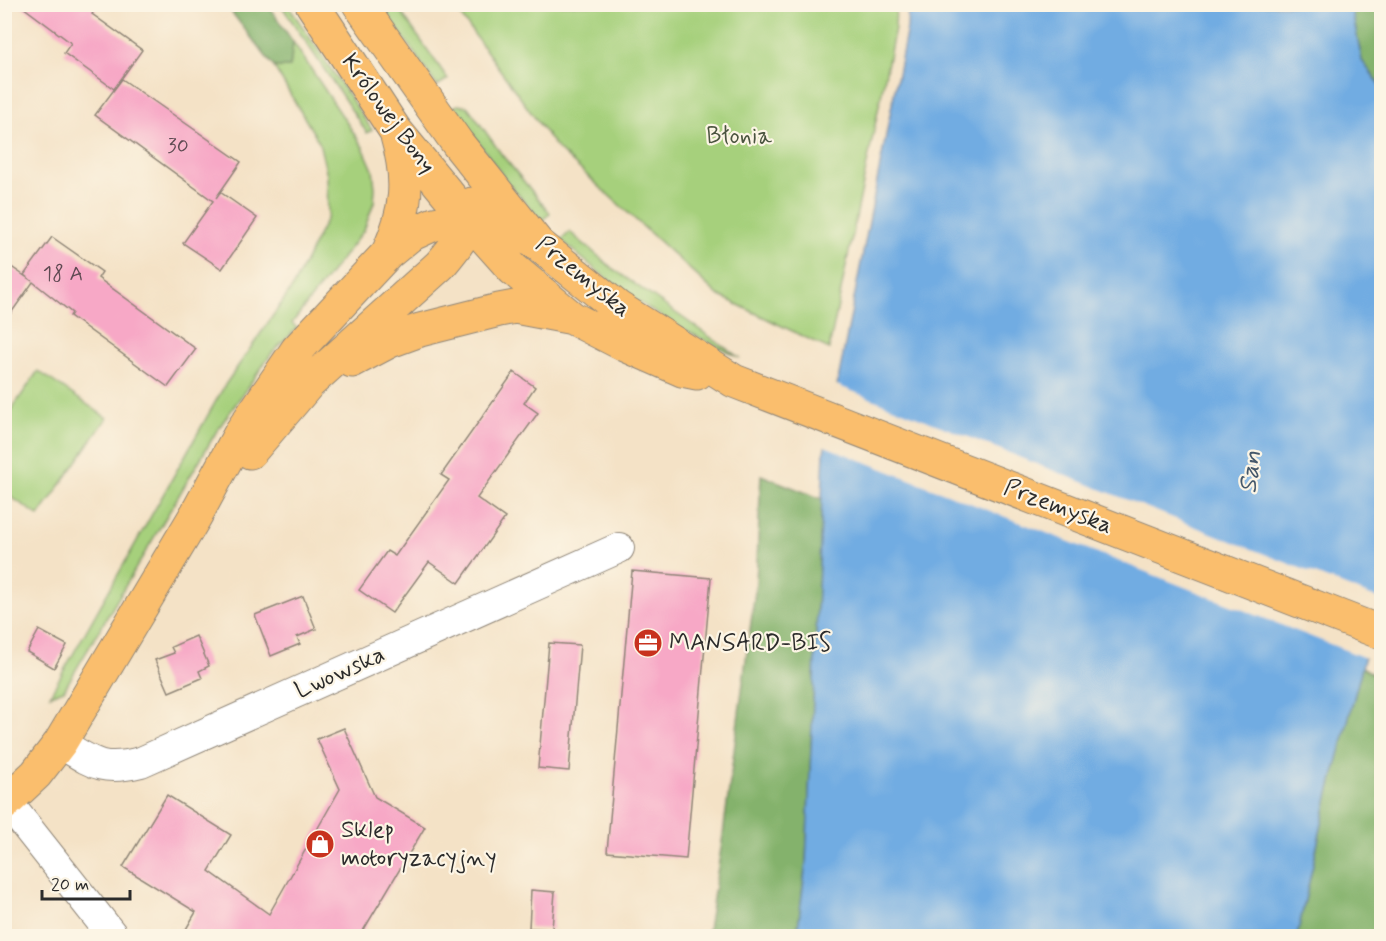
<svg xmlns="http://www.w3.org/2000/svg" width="1386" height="941" viewBox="0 0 1386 941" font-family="Mynerve,sans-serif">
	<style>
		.green { fill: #a6d07c; stroke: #687e54; stroke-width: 1.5 }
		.forest { fill: #84b26c; stroke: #586e4c; stroke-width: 1.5 }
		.water { fill: #71ace2; stroke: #4e6c86; stroke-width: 1.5 }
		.pier { fill: #f4e2c6 }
		.building { fill: #f7a8c6 }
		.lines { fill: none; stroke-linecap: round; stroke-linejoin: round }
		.minor-casing { stroke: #908678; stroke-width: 32 }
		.major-casing { stroke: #908678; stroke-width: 35 }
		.minor { stroke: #fff; stroke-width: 30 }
		.major { stroke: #fabe6d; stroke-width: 33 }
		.labels { text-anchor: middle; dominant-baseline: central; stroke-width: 4.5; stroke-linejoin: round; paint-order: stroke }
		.number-label { font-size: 21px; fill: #5e4a52 }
		.street-label { font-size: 24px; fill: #2b2b2b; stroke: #fcf5e5 }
		.park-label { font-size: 24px; fill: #4a543f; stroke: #fcf5e5 }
		.poi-label { font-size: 24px; fill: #2b2b2b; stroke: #fcf5e5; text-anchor: start }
		.water-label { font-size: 26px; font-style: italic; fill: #44586b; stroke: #fcf5e5 }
	</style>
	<rect width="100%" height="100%" fill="#fcf5e5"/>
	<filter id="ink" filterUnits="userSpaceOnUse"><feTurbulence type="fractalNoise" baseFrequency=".0167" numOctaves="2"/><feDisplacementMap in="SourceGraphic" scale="12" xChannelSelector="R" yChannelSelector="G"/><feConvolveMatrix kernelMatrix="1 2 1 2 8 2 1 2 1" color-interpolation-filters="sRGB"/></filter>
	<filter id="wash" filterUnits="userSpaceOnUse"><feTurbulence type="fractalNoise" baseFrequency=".008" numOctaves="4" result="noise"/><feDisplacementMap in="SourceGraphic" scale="24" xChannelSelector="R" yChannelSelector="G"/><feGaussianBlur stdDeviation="1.35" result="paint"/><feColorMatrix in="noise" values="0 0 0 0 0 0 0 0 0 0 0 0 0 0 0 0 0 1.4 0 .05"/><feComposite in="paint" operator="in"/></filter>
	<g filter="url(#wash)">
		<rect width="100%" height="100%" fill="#f4e2c6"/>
		<path class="green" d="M281,5H288L372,130L367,133Z
			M381,5H396L448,79L437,86Z
			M453,5H896L895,28L829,349L718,295L556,147Z
			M293,42L363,147L373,170L375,188L374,202L364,230L292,323L297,328L272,353L218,429L64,690L50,695L225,385L292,288L328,216L327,175L319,142L274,67H290Z
			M458,105L468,107L502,155L550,213L542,221L508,183L453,107Z
			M570,232L612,268L740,358C707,341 672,325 642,304C613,285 587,263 561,240Z
			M38,371L107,418L39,516L4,492L5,419Z"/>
		<path class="forest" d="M226,5H268L293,42L290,67H274Z
			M1351,5H1381V86L1362,61Z
			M761,475L822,499L806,862L797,936H707L722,842L756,584Z
			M1362,667L1381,679V936H1297L1328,797Z"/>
		<path class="water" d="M908,5H1351L1362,61L1381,86V595L1328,797L1297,936H797L806,862L824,452L907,28Z"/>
		<path class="pier" d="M834,384L1381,600L1382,607L1368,659L822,445Z"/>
		<g id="blocks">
			<path class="building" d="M19,4H99L92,14L142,50L114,89L64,53L71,43Z
				M122,79L241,162L216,198L220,192L257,218L222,269L183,243L213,201L95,115Z
				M52,237L102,272L98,278L196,349L168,387L70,316L72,313L33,282L4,323V262L32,281L24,275Z
				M514,372L535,387L524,403L538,413L477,498L505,518L459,583L429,562L392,613L359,590L387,551L395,556L449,480L441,475Z
				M632,571L711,578L686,859L607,852Z
				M303,596L316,629L297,637L300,644L271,656L255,615Z
				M39,630L67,645L54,668L27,652Z
				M196,636L209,666L199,671L202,678L169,692L155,660L174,653L171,647Z
				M549,643L580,645L569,771L538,768Z
				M344,728L375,797L425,827L360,936H182L196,912L123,867L167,795L231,835L209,871L269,914L340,789L317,739Z
				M531,890L555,892L552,929L529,928Z"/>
		</g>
	</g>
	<g filter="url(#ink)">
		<use href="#blocks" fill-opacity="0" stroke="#908678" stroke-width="1.5"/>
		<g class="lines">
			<g class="minor-casing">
				<path id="minor" d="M60,743C93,763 101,772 141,762L619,548
					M7,802L113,936"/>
			</g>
			<g class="major-casing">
				<path id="major" d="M312,4L395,130L470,221L513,269L572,318L625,345L682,370L697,373
					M359,4L458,144L538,244L617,307L734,381L1382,633
					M388,253C407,210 410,181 397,136
					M352,361L390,341L420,330L499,310L515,307L568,317
					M250,452L308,384L440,265C458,244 468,232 472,204
					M4,804L36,774L60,743L196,515L241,432L297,350L388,253L410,235L434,224L451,221L486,223L505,227L533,241"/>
			</g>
			<use href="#minor" class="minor"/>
			<use href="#major" class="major"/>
		</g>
	</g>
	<defs>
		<g id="office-disc" transform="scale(1.5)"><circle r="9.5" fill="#c8321e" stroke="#fcf5e5"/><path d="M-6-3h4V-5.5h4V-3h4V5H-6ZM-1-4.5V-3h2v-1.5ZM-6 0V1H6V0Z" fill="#fff"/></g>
		<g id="shop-disc" transform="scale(1.5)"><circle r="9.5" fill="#c8321e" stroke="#fcf5e5"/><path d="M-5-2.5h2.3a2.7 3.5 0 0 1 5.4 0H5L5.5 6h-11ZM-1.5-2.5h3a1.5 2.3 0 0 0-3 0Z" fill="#fff"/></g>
	</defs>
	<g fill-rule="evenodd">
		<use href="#office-disc" x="648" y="643"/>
		<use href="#shop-disc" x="320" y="844"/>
	</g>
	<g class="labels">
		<g class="number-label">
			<text x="178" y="146">30</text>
			<text x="63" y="274">18 A</text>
		</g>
		<g class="street-label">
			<text transform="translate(388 114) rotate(54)">Królowej Bony</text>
			<text transform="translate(583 277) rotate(39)">Przemyska</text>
			<text transform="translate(1058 507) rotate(21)">Przemyska</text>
			<text transform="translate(340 673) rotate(-24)">Lwowska</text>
		</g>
		<g class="park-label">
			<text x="739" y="136">Błonia</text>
		</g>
		<g class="poi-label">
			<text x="669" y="643">MANSARD-BIS</text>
			<text x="341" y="830">Sklep<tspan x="341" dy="28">motoryzacyjny</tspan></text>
		</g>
		<g class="water-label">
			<text transform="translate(1251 472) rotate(-83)">San</text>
		</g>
	</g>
	<rect width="1386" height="941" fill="none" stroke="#fcf5e5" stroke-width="24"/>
	<path d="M42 890v9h88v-9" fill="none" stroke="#2b2b2b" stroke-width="3"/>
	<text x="51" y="890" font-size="18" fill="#2b2b2b" stroke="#fcf5e5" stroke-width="4.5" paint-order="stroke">20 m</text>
</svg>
